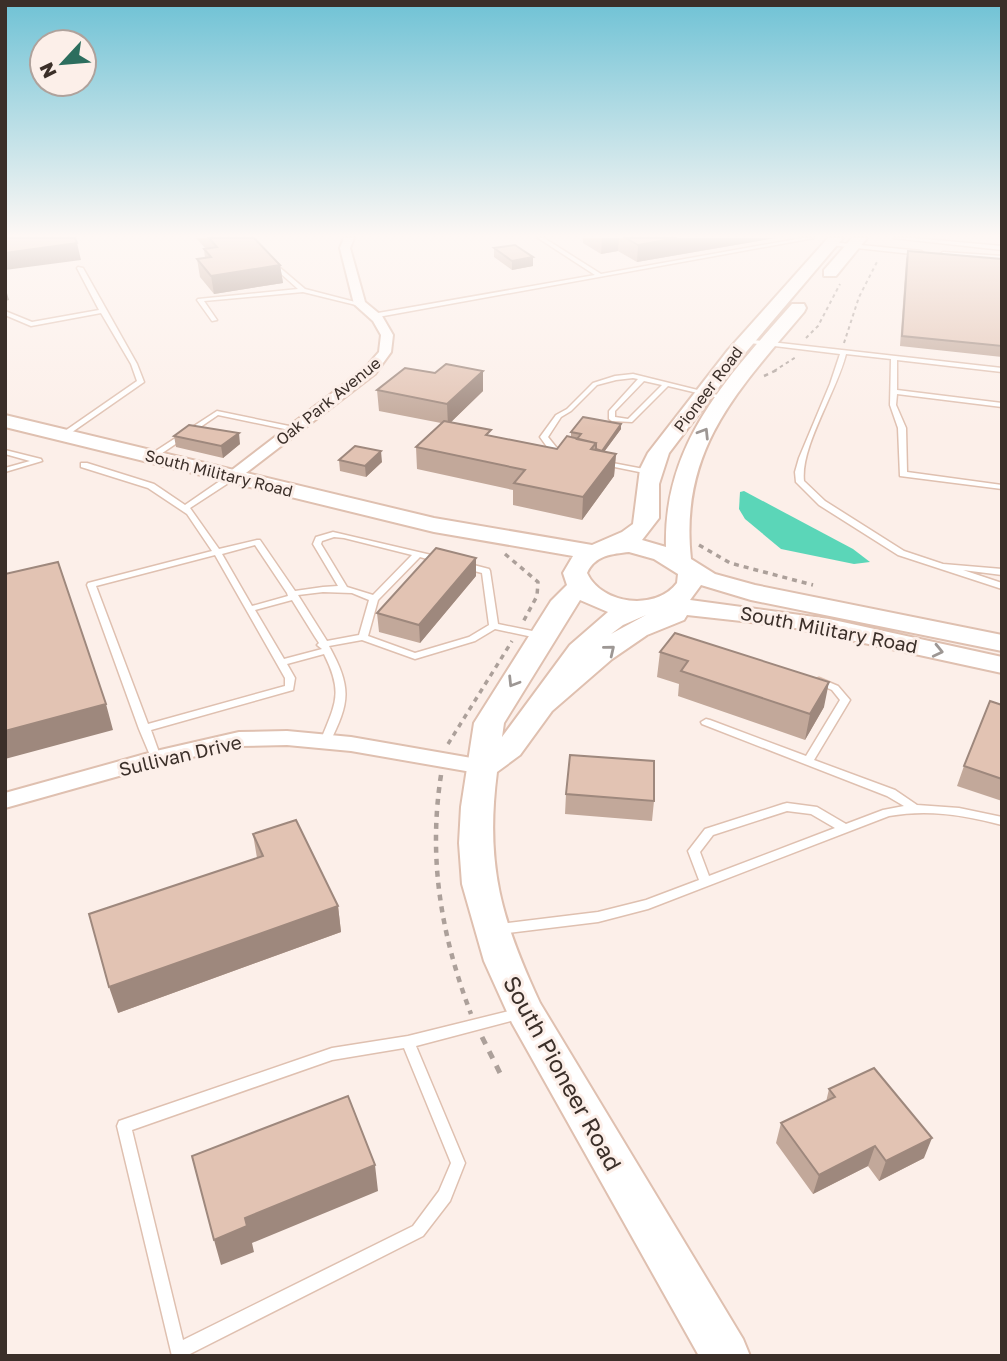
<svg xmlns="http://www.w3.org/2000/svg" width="1007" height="1361" viewBox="0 0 1007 1361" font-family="'Golos Text',sans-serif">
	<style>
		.water { fill: #5bd6b8 }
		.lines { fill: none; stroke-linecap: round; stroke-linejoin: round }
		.lane-casing { stroke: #dfc0b0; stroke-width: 3 }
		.street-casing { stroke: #dfc0b0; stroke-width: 4 }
		.secondary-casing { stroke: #dfc0b0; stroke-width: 4 }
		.path-far4 { stroke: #aca09a; stroke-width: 2; stroke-dasharray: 3.5 3.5; stroke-linecap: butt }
		.path-far3 { stroke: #aca09a; stroke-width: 2.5; stroke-dasharray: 4.5 4.5; stroke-linecap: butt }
		.path-far2 { stroke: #aca09a; stroke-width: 3.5; stroke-dasharray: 5 5; stroke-linecap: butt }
		.path-far1 { stroke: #aca09a; stroke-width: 4.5; stroke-dasharray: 6 6; stroke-linecap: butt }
		.path { stroke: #aca09a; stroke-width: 5; stroke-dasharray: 8 8; stroke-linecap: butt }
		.lane { fill: #fff; fill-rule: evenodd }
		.street { fill: #fff; fill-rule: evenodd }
		.secondary { fill: #fff; fill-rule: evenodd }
		.wall { fill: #c2a89a }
		.shaded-wall { fill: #9e887d }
		.building { fill: #e2c3b3; stroke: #9e887d; stroke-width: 2 }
		.oneway { stroke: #9d9794 }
		.labels { text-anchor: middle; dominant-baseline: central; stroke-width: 6; stroke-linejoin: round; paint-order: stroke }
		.far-street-label { font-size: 16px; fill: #3b2f29; stroke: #fcefe9 }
		.street-label { font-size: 19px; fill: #3b2f29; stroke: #fcefe9 }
		.near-street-label { font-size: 23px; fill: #3b2f29; stroke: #fcefe9 }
	</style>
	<rect width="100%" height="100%" fill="#fcefe9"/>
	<path class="water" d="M744,491L853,549L870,562L854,564L781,549L745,519L739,509L740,492Z"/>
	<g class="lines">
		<g class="lane-casing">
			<path id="lane" d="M538,238H544L601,274L802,238H814L378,317L375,315L378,313L595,275Z
				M893,238H913L1002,246V250Z
				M831,242L921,251L924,253L921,255L829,245V243Z
				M943,252L1002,256V260L941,255L940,254Z
				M272,261L305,289L363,304L360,306L303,292L204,301L217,320L212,321L197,300L198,299L298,289L270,264L269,263Z
				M78,267L83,268L137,364L144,382L65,437L61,435L62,433L137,381L131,364L101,313L31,326L5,315V311L32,322L99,310L77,268Z
				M744,339L1002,368V372L897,360V390L1002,403V407L897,394L896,405L906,428L907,472L1002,485V489L900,476L898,428L890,405L891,359L846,354C837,391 800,447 804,481L825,501L904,551L943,564L1002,569V575L963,570L1002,583V589L898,555L819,505L796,482L795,472L799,458L830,384L840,354L742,342V340Z
				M633,374L730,398L727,400L668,386L632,422L612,421L609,419V411L638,379L633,378L616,380L597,385L571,411L561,417L548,437L556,447L567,453L563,455L550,451L540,437L556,415L567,409L593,383L615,376ZM644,381L662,385L628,419L615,417V411Z
				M217,411L294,427L298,429L294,431L218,415L155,458H152L148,456Z
				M5,450L41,459L42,461L5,472V468L30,461L5,454Z
				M602,461L649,470L653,472L649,474L605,465L601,463Z
				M81,463H87L154,484L185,505L230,474H236V478L190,508L219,549L257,540H260L295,591L323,587L338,586L313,544L316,537L333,532L444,558L445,560L441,563L420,557L378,600L368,636L415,653L469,637L489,625L482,573L463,568L462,566L463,564L466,563L489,569L490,571L498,624L542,633L547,636L542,639L495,629L475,641L415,659L362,640L329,646C352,688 350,702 329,744L325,745L320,742C335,704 344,694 324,654L287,664L295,678L293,690L151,730L161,758L156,761L152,760L139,729L87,585L88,583L212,551L187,514L148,488L81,467ZM334,537L344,538L412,555L373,595L347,587L321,544L322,541ZM255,545L287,593L288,596L252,606L222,554ZM215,555L285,678V686L148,724L96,586ZM323,592L352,593L369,600L359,635L327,641L298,595ZM292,600L315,637L319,643L317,645L322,649L284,659L255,610Z
				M819,678L838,686L850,700L814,760L895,790L917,805L959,808L1002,817V825C964,815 928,809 889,816L648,909L598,922L499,934L495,932L493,929L495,926L499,924L598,912L646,900L699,880L688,851L705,829L783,804L787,803L817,807L846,824L883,810L904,806L887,796L702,724L701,722L706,719L710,720L806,756L840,700L832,690L816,683L814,681L816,679ZM787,811L811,814L835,828L709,876L700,852L713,835Z
				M521,1008L526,1009L528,1013L526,1017L416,1046L465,1163L450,1201L423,1236L186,1356H172L117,1126L119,1121L332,1048L408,1036ZM404,1048L451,1163L439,1191L413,1226L183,1340L132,1130L332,1060Z"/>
		</g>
		<g class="street-casing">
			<path id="street" d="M344,238H354L350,248L365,302L382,316L393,335L391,352L375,374L238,479H228V473L365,368L379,352L381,335L373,321L354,304L340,248Z
				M287,731L351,737L483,760L490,762L494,767L490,772L483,774L351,751L287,745L239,746L158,765L5,808V793L156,751L239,732Z"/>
		</g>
		<g class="secondary-casing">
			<path id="secondary" d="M828,238H843L741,358L669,453L659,484V518L642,540L666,547C663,443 728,377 792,304H804L806,308L804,312C738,390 679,449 691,559L715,574L755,585L1002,635V651L751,600L701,585L690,600L829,619L1002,657V673L786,626L687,615L684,620L647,635L612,659L552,711L520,755L497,772C485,865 501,919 540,1003L743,1339L750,1356H699L512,1023L484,961L462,884L459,843L461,807L474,723L551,601L567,585L563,573L573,556L434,532L5,427V415L434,518L592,545L622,532L633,524L640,469L648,453L728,350ZM629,552L654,559L678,574L677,583C656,611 602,605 587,573C595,555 612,554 629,552ZM580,600L608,612L570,645L502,737L504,723ZM646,615L611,634L623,625Z
				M852,238H867L836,276H824V270Z"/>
		</g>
		<path class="path-far4" d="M806,338L818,326L840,284
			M844,343L859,297L878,260
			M774,371L796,357"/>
		<path class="path-far3" d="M764,376L777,370"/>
		<path class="path-far2" d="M699,545L730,563L813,585
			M505,554L538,582L537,596L523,622
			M448,744L512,641"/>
		<path class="path-far1" d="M441,775C428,859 441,935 471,1014"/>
		<path class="path" d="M482,1037L500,1073"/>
		<use href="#lane" class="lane"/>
		<use href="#street" class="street"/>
		<use href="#secondary" class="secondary"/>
	</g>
	<path class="wall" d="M196,238H254L280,265L283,283L214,294L200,277L197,259L205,258L204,249H206Z
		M583,238H775L637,262L618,251L601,254L583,243Z
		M494,248L533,257V266L512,270L494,257Z
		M908,251L1002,259V357L900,346L906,260Z
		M435,373L483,391L451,422L491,436L557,449L571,437V432L621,424V429L604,452L616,454L614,476L582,520L513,505V490L417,469L416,447L441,423L379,411L377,390Z
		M174,436L240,444L223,458L176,447Z
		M339,460L382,462L366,477L340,471Z
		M476,576L420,643L379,632L377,613Z
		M660,652L824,707L805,740L678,696L679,684L657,677Z
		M1002,705V801L957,786L964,766Z
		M566,794L654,801L652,821L565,814Z
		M253,834L338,906L341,932L118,1013L257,858Z
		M829,1089L924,1158L879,1181L868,1166L813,1194L776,1143L781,1123L826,1102Z"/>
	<path class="shaded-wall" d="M602,238H619L618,251L601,254Z
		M677,238H775L637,262L638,245Z
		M77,243L81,260L5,270V253Z
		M533,257V266L512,270V261Z
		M280,265L283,283L214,294L211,276Z
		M5,286L9,300L5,301Z
		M483,371V391L448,425L447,404Z
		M621,424V429L601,456L602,451Z
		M239,433L240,444L223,458L221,446Z
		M381,451L382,462L366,477L365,466Z
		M616,454L614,476L582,520L583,497Z
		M476,558V576L420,643L419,625Z
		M829,682L824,707L805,740L810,714Z
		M106,704L113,730L5,759V731Z
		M338,906L341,932L118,1013L109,987Z
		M932,1138L924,1158L879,1181L886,1161Z
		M875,1146L868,1166L813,1194L819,1175Z
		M375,1165L378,1191L252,1243L254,1252L221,1265L214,1240L245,1218Z"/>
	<path class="building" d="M5,238H75L77,243L5,253Z
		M209,238H254L280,265L211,276L197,259L211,257L204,249L217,247Z
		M626,238H677L638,245Z
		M515,245L533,257L512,261L494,248Z
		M908,251L1002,259V346L902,336Z
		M446,364L483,371L447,404L377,390L405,368L435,373Z
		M583,417L621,424L602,451L596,449V443L577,439L581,434L571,432Z
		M444,421L491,430L486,435L557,449L567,436L596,443L591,449L616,454L583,497L514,483L525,470L416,447Z
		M189,425L239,433L221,446L174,436Z
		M355,446L381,451L365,466L339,460Z
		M436,548L476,558L419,625L377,613Z
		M58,562L106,704L5,731V574Z
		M675,633L829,682L810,714L681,671L688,661L660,652Z
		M990,701L1002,705V779L964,766Z
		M570,755L654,761V801L566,794Z
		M296,820L338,906L109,987L89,914L263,856L253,834Z
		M874,1068L932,1138L886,1161L875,1146L819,1175L781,1123L835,1097L829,1089Z
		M348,1096L375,1165L245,1218L247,1226L214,1240L192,1156Z"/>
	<defs><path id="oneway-chevron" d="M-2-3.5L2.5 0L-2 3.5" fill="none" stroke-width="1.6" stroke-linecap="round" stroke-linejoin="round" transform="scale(1.75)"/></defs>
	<g class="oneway">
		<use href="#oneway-chevron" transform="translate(704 433) rotate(-58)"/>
		<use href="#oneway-chevron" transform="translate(610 650) rotate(-39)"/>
		<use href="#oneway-chevron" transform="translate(938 651) rotate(13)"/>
		<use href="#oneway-chevron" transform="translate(513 682) rotate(122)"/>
	</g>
	<linearGradient id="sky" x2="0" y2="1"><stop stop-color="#6fc2d5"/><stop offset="0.55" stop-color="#fef8f5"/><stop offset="1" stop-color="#fef8f5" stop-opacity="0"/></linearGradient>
	<rect width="1007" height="429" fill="url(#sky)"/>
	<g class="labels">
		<g class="far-street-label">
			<text transform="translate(708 389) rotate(-53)">Pioneer Road</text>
			<text transform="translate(328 401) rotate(-39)">Oak Park Avenue</text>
			<text transform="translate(219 473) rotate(14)">South Military Road</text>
		</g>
		<g class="street-label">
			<text transform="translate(829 629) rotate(11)">South Military Road</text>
			<text transform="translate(180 755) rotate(-13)">Sullivan Drive</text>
		</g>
		<g class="near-street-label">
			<text transform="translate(563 1073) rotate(61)">South Pioneer Road</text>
		</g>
	</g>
	<rect width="1007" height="1361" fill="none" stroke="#3b2f29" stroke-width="14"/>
	<g transform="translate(63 63) rotate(244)"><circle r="33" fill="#fcefe9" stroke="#afa29c" stroke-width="2"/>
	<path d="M0-5L12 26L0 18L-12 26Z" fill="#2c6e5e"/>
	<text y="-10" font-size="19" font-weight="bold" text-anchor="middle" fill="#3b2f29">N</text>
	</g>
</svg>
